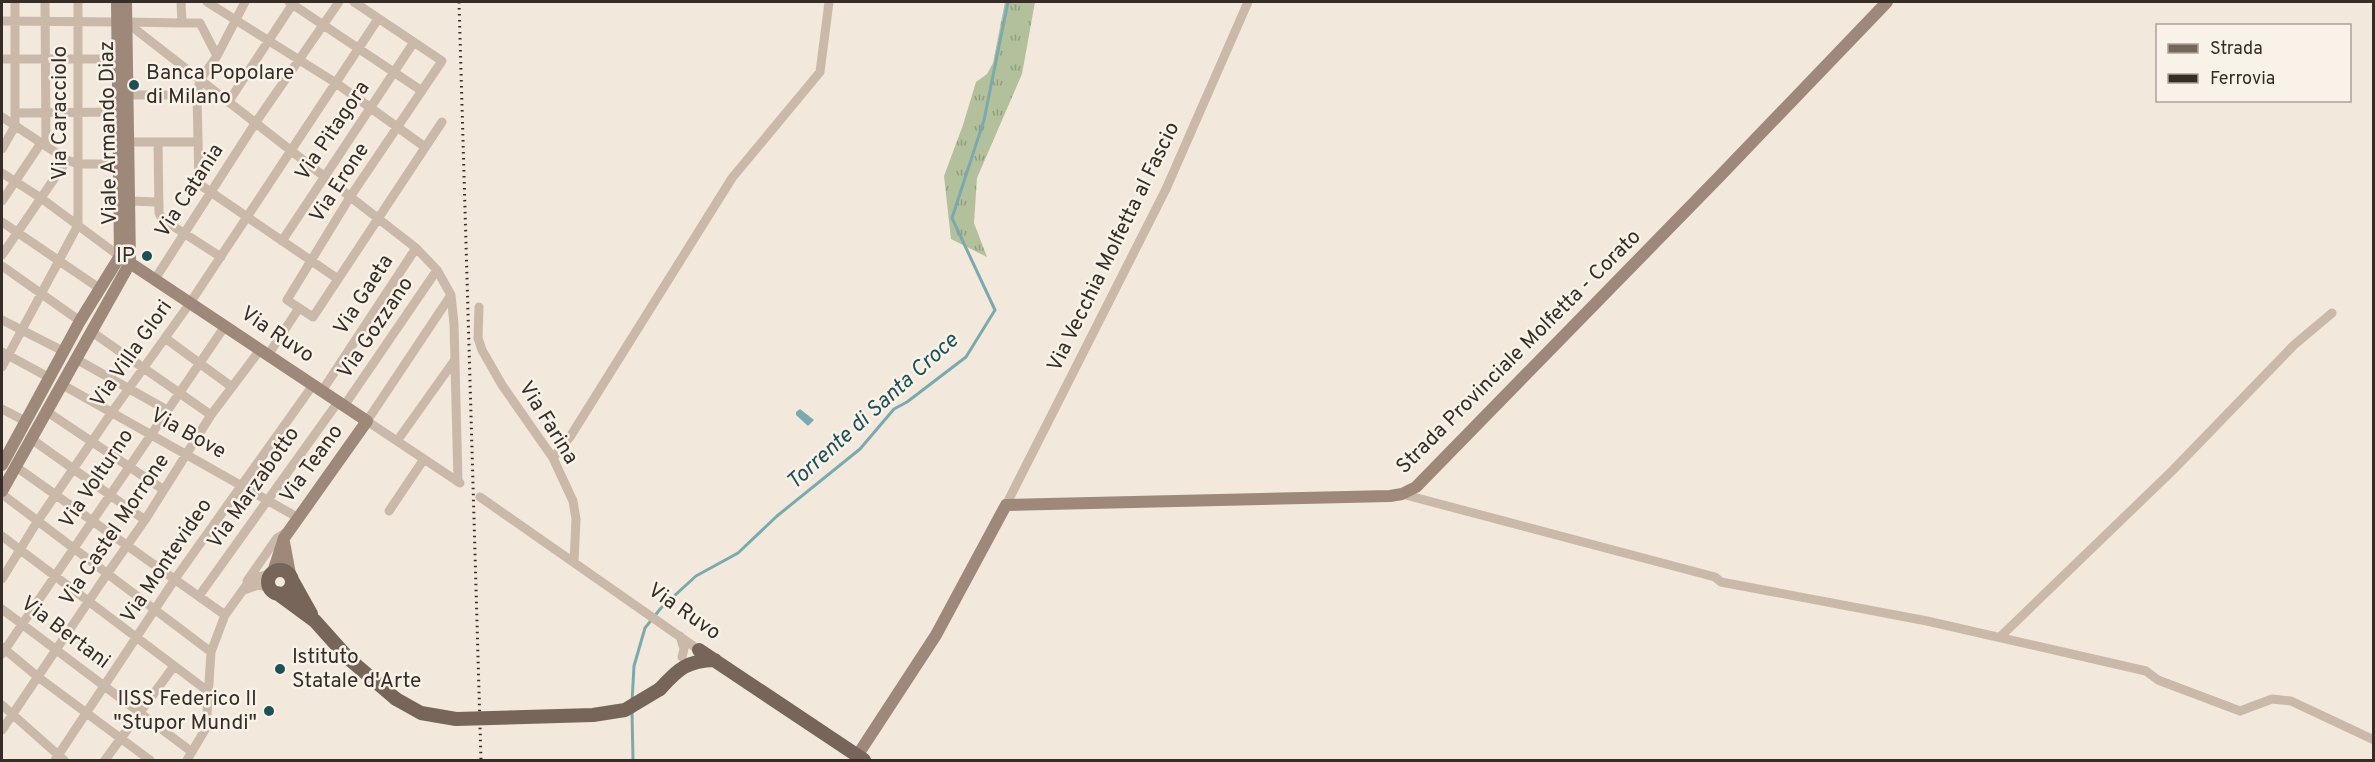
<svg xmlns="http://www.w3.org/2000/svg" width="2375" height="762" viewBox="0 0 2375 762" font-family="Overpass,sans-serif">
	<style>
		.grass { fill: url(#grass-tufts) }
		.water { fill: #7baaae }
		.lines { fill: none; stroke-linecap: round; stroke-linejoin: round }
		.stream { stroke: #7baaae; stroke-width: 3 }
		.street { stroke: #cab9a8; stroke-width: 9 }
		.secondary { stroke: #9d8879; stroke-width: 12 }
		.primary { stroke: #786559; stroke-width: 14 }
		.rail { stroke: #362d28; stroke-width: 3; stroke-dasharray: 1.5 4.5; stroke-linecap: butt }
		.primary-bridge { stroke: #786559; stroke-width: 14 }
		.poi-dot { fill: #1e5157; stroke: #f9f2e8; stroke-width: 2 }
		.labels { text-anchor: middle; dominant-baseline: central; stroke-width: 5; stroke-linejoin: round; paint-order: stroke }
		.poi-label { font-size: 21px; fill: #362d28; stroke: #f9f2e8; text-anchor: start }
		.street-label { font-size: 21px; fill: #362d28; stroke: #f9f2e8 }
		.water-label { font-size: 22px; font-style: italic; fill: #1e5157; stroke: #f9f2e8 }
	</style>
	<defs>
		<pattern id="grass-tufts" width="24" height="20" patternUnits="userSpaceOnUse" patternTransform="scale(1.5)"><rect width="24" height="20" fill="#b3c09c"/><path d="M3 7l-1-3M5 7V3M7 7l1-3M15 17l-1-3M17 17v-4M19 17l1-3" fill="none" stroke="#929c7f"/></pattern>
	</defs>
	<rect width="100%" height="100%" fill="#f2e8dc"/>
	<path class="grass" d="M1005,2H1035L1022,74L977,178L974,223L987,257L951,239L944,176L963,125L976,82L987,74L993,63Z"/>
	<path class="water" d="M800,409L814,420L808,426L796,415V412Z"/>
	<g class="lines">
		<path class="stream" d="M632,702L634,666L645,628L661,608L696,576L738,553L777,516L860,449L894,409L907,402L966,357L995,310L952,218L984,120L1008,2
			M632,711L633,760"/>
		<path class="street" d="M45,2L46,146
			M181,2L182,23H200L217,56L245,2
			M207,2L336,83L425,147
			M289,2L422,91
			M354,2L442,61L350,197L287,300L313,317L442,122
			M2,21L117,22
			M126,22L416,248L437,270L451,295L454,324L458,482
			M126,22L182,23
			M217,56L200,80L197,95L199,184L338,279
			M2,59H118
			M127,95H197
			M229,101L294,2
			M16,113L118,112
			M2,117L67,160L78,164H119
			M128,142H198
			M158,142L159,213L162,219L221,257
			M2,149L15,126V2
			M2,173L41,198L122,258
			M2,201L41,143
			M129,201L158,202
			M2,222L99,288
			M282,241L414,42
			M2,255L67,160
			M2,266L80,321
			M155,279L256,122L339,2
			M451,295L367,421L460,483
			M479,307L478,338L482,350L502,385L553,458L573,501L576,519L574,562
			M2,320L63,351
			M92,332L211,415
			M165,338L232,387
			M2,352L50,378
			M268,355L299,308
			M76,359L167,410
			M2,367L78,225V2
			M61,384L297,517
			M322,391L416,248
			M344,406L437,270
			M2,409L25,421
			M46,411L164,490
			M30,438L145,520
			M397,441L454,361
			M553,458L570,437L732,178L820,72L829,2
			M15,466L225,615
			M2,494L211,652
			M1402,494L1715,577L1721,582L1927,621L2146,671L2158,680L2240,711L2272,699L2291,701L2374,740
			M480,497L699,650
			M1006,505L1166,189L1248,2
			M389,511L424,459
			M2,536L209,692
			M2,579L37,522L112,412L190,303L378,19
			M247,581L277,538L287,532
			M244,590L258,585L271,588
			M199,596L338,402
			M2,609L192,752
			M680,636L684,649L682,657
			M2000,637L2172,471L2294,345L2332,313
			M2,647L38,677L150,760
			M2,654L225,326
			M2,705L64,760
			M2,730L107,574L145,520L211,415L260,350
			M55,760L175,579L313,385
			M105,760L174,666
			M187,760L206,728L211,652L225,615L248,583L258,577L271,574"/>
		<path class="secondary" d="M130,263L367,421L284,538L273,572
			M2,465L80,321L120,256L117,2
			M2,491L130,263L126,2
			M284,542L290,574
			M857,756L936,635L1006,505L1390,496L1402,494L1416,487L1719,177L1887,2"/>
		<path class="primary" d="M268 582a12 12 0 1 1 24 0a12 12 0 1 1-24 0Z
			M292,580L311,614
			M277,593L315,621L349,659L396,699
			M699,650L864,760
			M660,689C679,668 687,661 715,660"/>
		<path class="rail" d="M459,2L481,760"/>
		<path class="primary-bridge" d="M396,699L421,713L456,719L593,715L625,710L660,689"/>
	</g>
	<g class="poi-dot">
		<circle cx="134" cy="85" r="6"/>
		<circle cx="147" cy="256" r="6"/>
		<circle cx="280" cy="669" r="6"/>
		<circle cx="269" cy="711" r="6"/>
	</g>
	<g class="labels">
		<g class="poi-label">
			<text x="146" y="73">Banca Popolare<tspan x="146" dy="24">di Milano</tspan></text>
			<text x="135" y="256" text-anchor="end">IP</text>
			<text x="292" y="657">Istituto<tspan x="292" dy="24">Statale d'Arte</tspan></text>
			<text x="257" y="699" text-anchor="end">IISS Federico II<tspan x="257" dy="24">"Stupor Mundi"</tspan></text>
		</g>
		<g class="street-label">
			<text transform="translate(60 113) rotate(-90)">Via Caracciolo</text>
			<text transform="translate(333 131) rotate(-56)">Via Pitagora</text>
			<text transform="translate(109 133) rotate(-91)">Viale Armando Diaz</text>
			<text transform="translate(340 183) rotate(-57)">Via Erone</text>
			<text transform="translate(190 191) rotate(-57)">Via Catania</text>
			<text transform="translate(1114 247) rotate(-64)">Via Vecchia Molfetta al Fascio</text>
			<text transform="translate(364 295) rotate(-57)">Via Gaeta</text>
			<text transform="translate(376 328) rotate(-56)">Via Gozzano</text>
			<text transform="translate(277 335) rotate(34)">Via Ruvo</text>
			<text transform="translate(1519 352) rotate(-45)">Strada Provinciale Molfetta - Corato</text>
			<text transform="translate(132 354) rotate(-55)">Via Villa Glori</text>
			<text transform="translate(548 423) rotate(58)">Via Farina</text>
			<text transform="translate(188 434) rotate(29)">Via Bove</text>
			<text transform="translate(312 464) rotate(-54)">Via Teano</text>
			<text transform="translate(97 479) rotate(-56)">Via Volturno</text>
			<text transform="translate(254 488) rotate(-55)">Via Marzabotto</text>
			<text transform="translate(115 530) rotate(-56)">Via Castel Morrone</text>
			<text transform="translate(167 561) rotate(-56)">Via Montevideo</text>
			<text transform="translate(684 612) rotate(35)">Via Ruvo</text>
			<text transform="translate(65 633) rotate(37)">Via Bertani</text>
		</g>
		<g class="water-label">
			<text transform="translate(873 412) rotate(-42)">Torrente di Santa Croce</text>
		</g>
	</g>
	<rect width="2375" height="762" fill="none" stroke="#362d28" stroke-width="6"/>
	<rect x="2156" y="24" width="195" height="78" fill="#f9f2e8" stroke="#aba39b" stroke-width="1.5"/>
	<rect x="2168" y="44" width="30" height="9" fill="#786559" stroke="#aba39b" stroke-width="1.5"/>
	<text x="2210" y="54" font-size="18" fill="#362d28">Strada</text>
	<rect x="2168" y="74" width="30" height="9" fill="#362d28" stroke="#aba39b" stroke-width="1.5"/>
	<text x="2210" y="84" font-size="18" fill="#362d28">Ferrovia</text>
</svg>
